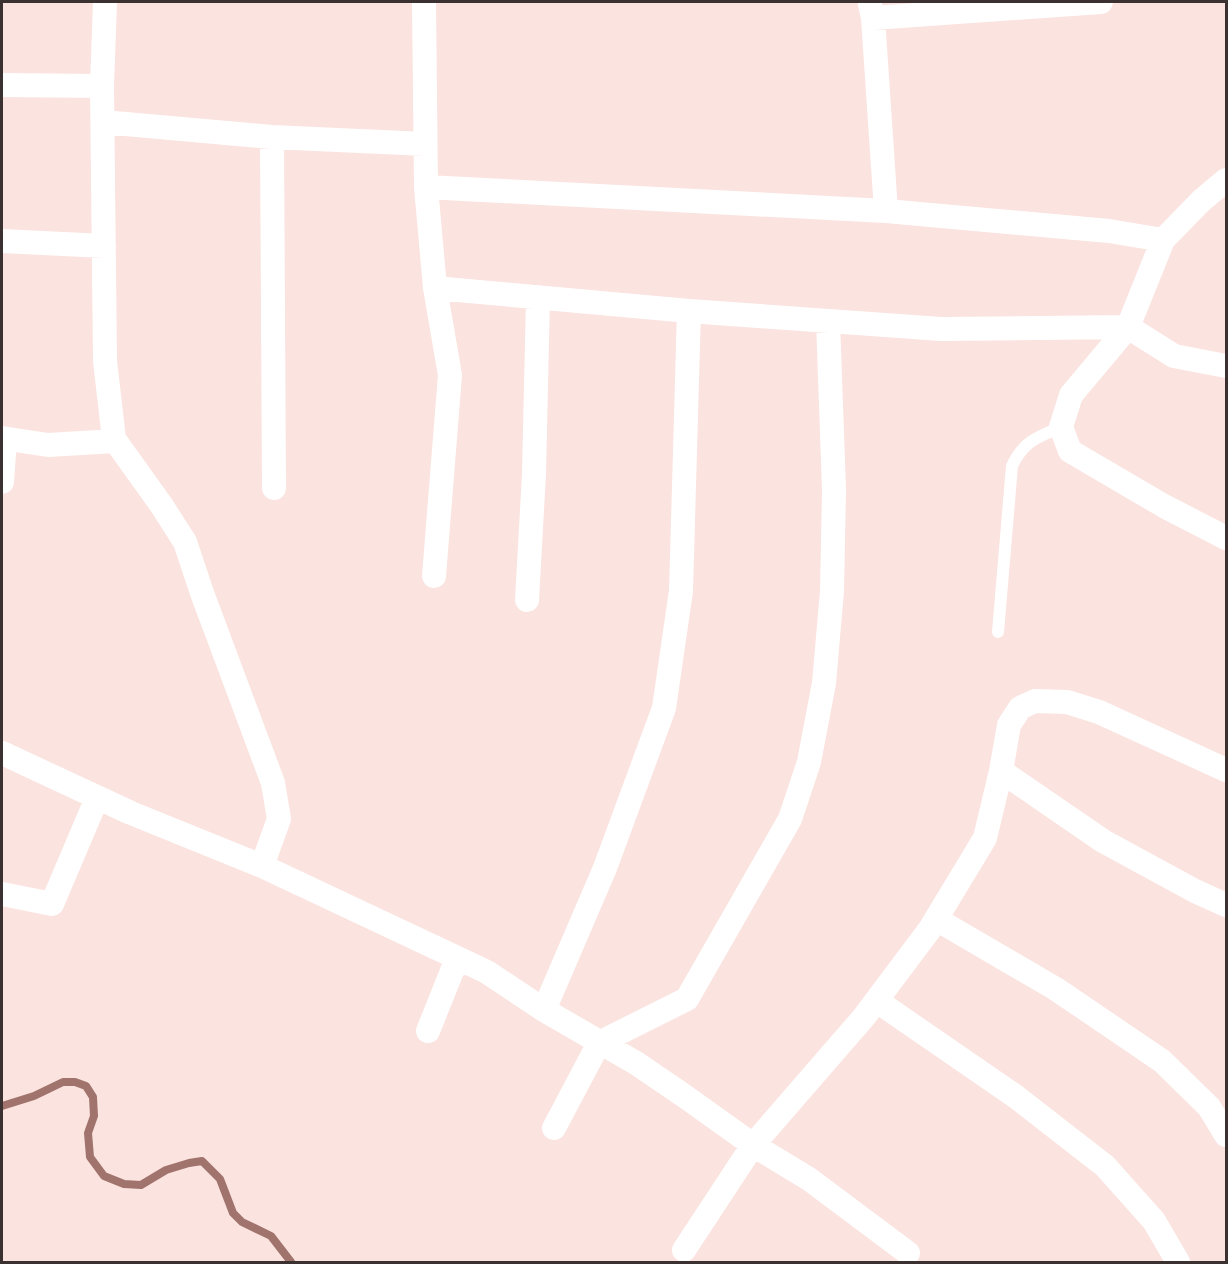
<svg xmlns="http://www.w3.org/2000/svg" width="1228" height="1264" viewBox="0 0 1228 1264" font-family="Manrope,sans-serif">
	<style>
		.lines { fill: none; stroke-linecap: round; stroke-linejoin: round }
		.stream { stroke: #a0746d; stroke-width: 8 }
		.lane { stroke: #fff; stroke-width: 12 }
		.street { stroke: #fff; stroke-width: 24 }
	</style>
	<rect width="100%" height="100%" fill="#fbe3df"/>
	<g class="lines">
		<path class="stream" d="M2,1106L34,1096L63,1082H75L86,1086L93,1097L94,1116L88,1133L90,1157L104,1176L124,1184L141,1185L166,1170L189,1163L202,1161L220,1179L233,1213L242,1222L271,1236L291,1262"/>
		<path class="lane" d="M998,632L1012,466C1023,442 1037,437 1061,427"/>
		<path class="street" d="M105,2L102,86L105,361L114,439L162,506L185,542L202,593L273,783L279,819L262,866
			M424,2L426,187L435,288L450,375L434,576
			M870,4L873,18L886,211
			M873,18L1101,2
			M2,85L102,86
			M103,122L272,137L425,144
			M272,137L274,488
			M1226,180L1201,201L1163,240L1128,327L1071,395L1061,427L1070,451L1164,506L1226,538
			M426,187L886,211L1109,231L1163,240
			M2,241L104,246
			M435,288L689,311L941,329L1128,327L1174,356L1226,366
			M2,438L48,445L115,441
			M2,482L5,439
			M527,600L534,474L538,297
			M2,753L131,813L262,866L466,962
			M1001,771L1103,841L1195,891L1226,905
			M2,894L52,904L97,798
			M936,919L1056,989L1162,1061L1209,1107L1226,1135
			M877,1001L1015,1096L1105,1166L1154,1221L1178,1262
			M544,1010L605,868L664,708L681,591L689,311
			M428,1031L454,966L466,962L487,972L544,1010L636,1063L683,1095L753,1145L809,1179L908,1253
			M554,1128L599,1043L687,999L790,819L809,762L824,683L832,591L834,490L828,321
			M684,1250L753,1145L864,1017L930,929L985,838L1001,771L1009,725L1020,708L1035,701L1067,702L1099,712L1226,770"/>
	</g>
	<rect width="1228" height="1264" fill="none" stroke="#3a3130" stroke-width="6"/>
</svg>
